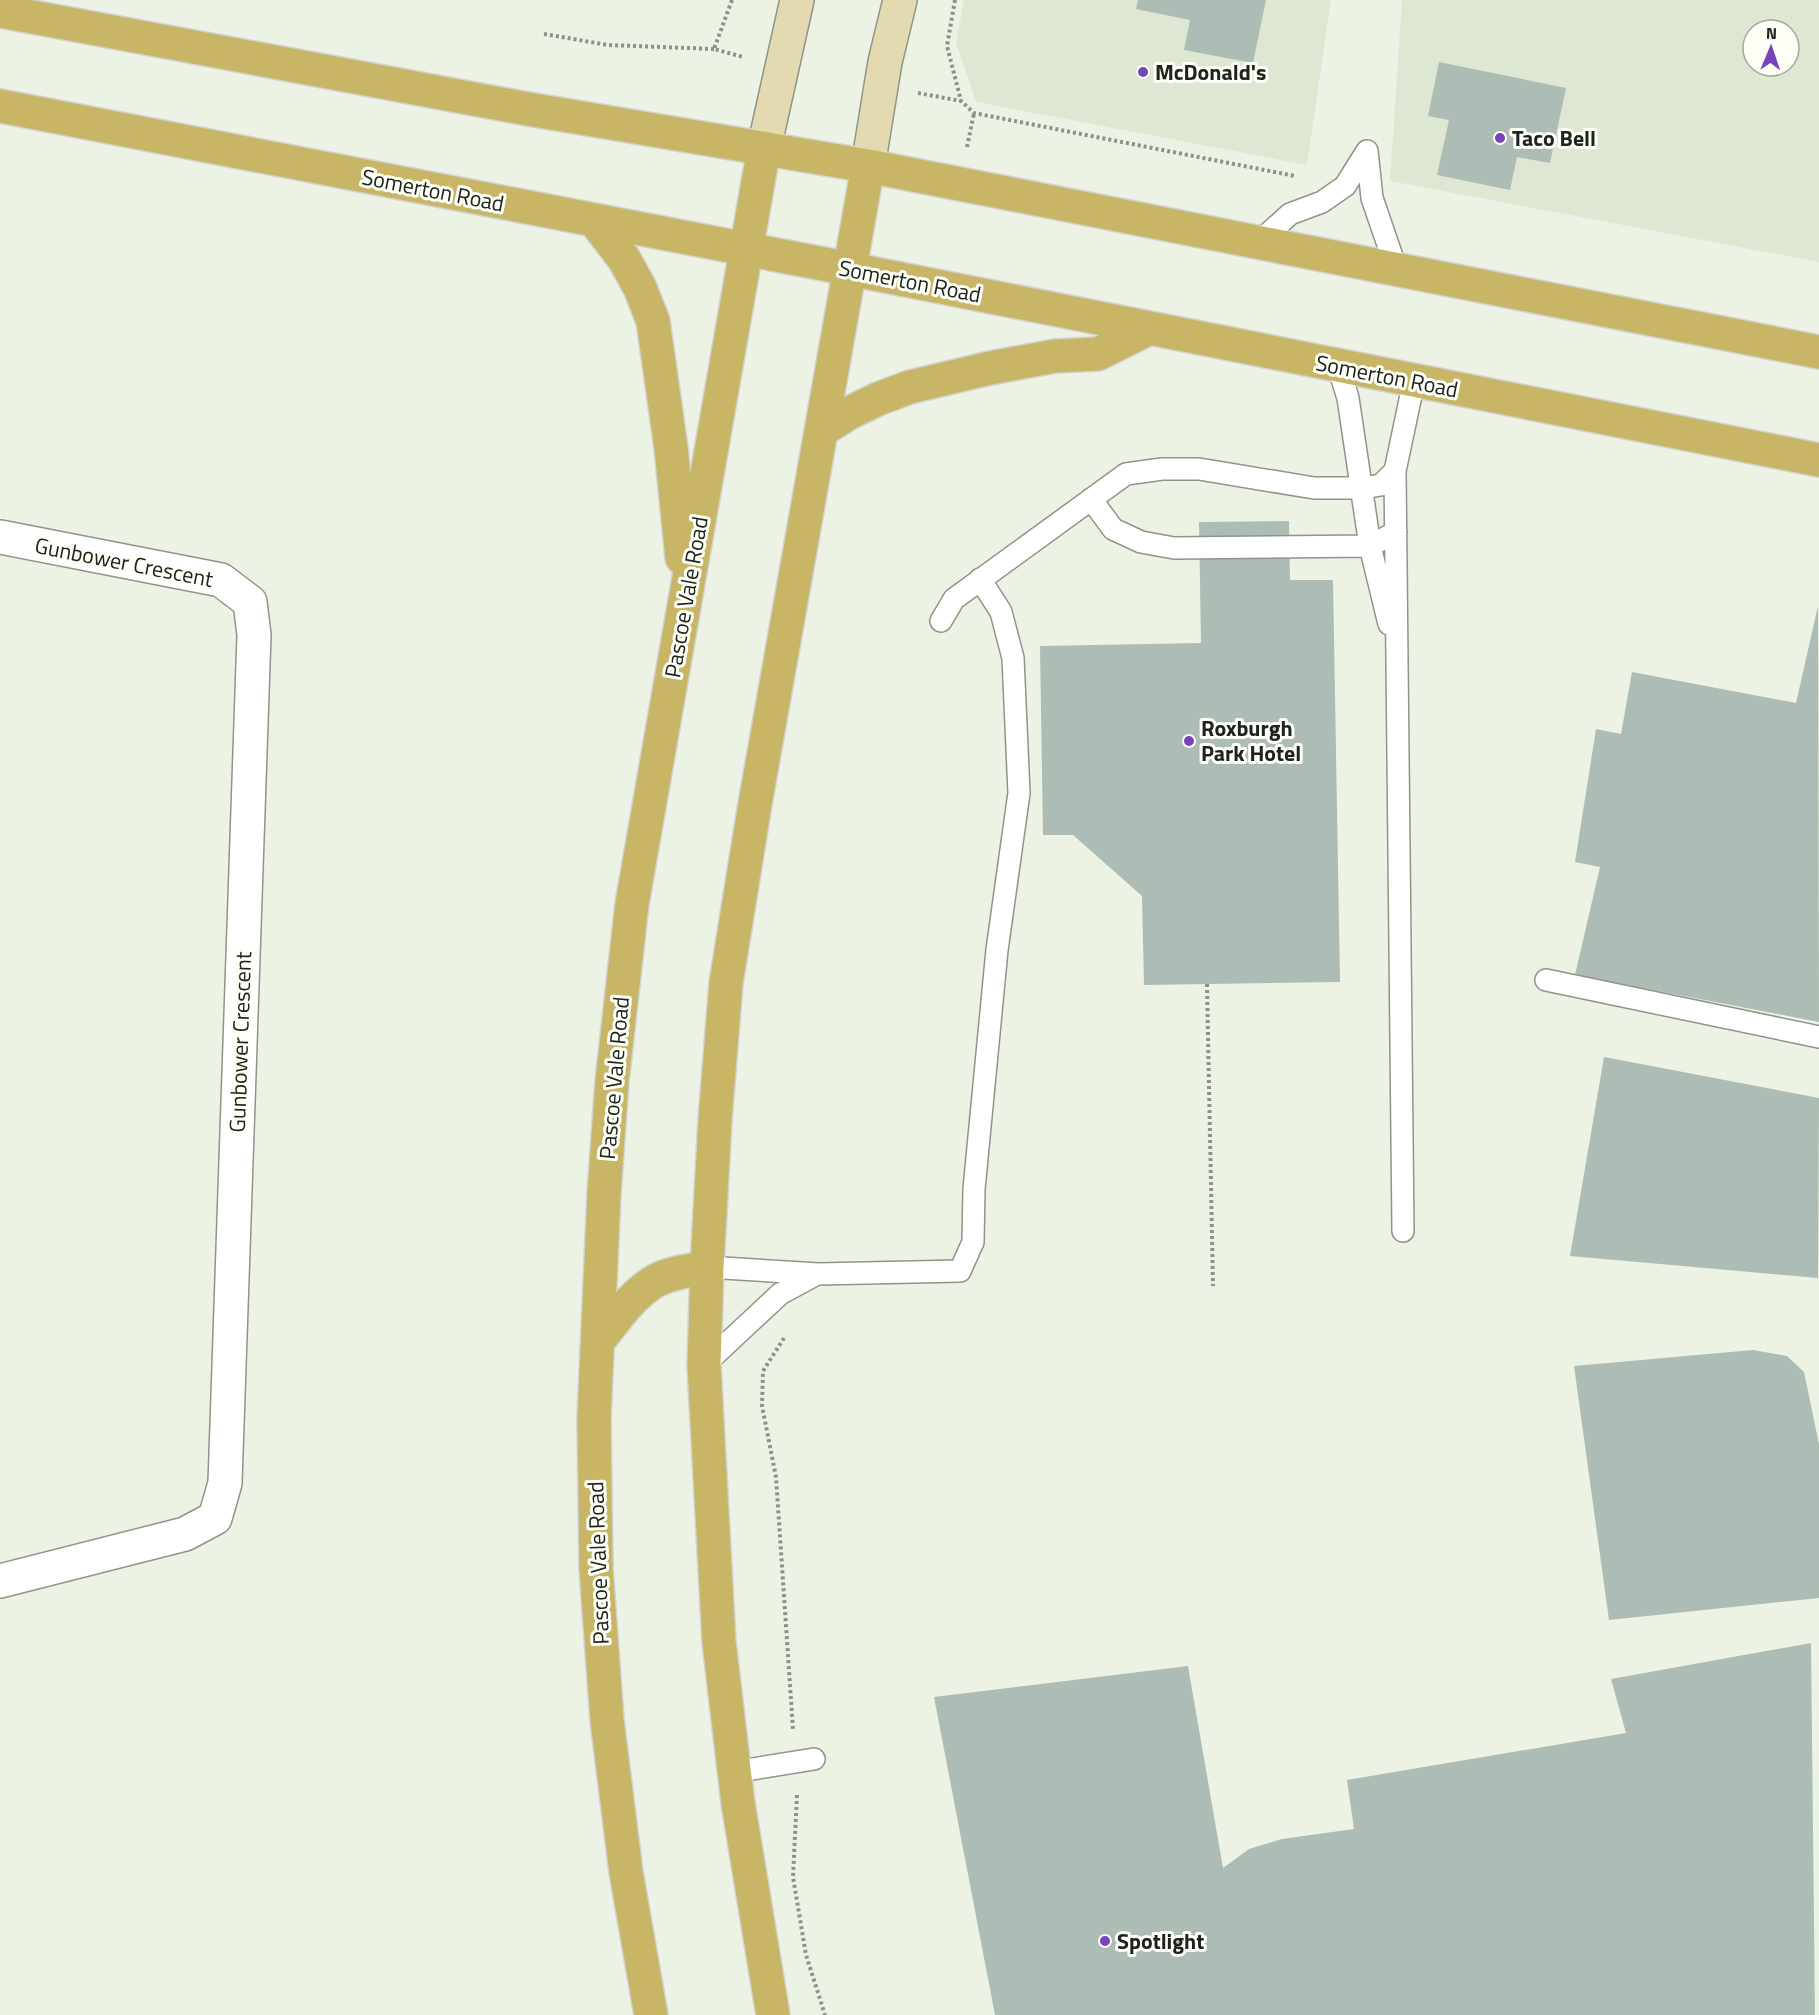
<svg xmlns="http://www.w3.org/2000/svg" width="1819" height="2015" viewBox="0 0 1819 2015" font-family="'Titillium Web',sans-serif">
	<style>
		.built { fill: #dee7d2; fill-rule: evenodd }
		.building { fill: #adbcb4 }
		.lines { fill: none; stroke-linecap: round; stroke-linejoin: round }
		.lane-casing { stroke: #8f9588; stroke-width: 24 }
		.street-casing { stroke: #8f9588; stroke-width: 36 }
		.secondary-casing { stroke: #8f9588; stroke-width: 36 }
		.primary-casing { stroke: #d2d3d2; stroke-width: 36 }
		.path { stroke: #8d9288; stroke-width: 4; stroke-dasharray: 3 3; stroke-linecap: butt }
		.lane { stroke: #fff; stroke-width: 21 }
		.street { stroke: #fff; stroke-width: 33 }
		.secondary { stroke: #e4dab2; stroke-width: 33 }
		.primary { stroke: #c8b566; stroke-width: 33 }
		.poi-dot { fill: #7944bb; stroke: #fbfff6; stroke-width: 2 }
		.labels { text-anchor: middle; dominant-baseline: central; stroke-width: 6; stroke-linejoin: round; paint-order: stroke }
		.poi-label { font-size: 22px; font-weight: bold; fill: #20221d; stroke: #fbfff6; text-anchor: start }
		.street-label { font-size: 22px; fill: #20221d; stroke: #fbfff6 }
	</style>
	<rect width="100%" height="100%" fill="#ecf3e4"/>
	<path class="built" d="M964,0H1331L1307,165L976,102L956,43Z
		M1402,0H1819V262L1390,181ZM1753,30H1789V66H1753Z"/>
	<path class="building" d="M1138,0H1266L1253,63L1184,50L1190,20L1136,9Z
		M1439,62L1566,88L1550,163L1517,157L1510,190L1437,175L1449,120L1428,116Z
		M1289,521L1290,580H1333L1340,982L1144,985L1142,896L1073,835H1043L1040,646L1201,643L1199,522Z
		M1818,606L1819,1022L1575,975L1600,867L1575,862L1596,729L1621,734L1632,672L1796,703Z
		M1604,1057L1819,1098L1818,1278L1570,1256Z
		M1753,1350L1787,1356L1804,1372L1819,1444V1598L1609,1620L1574,1366Z
		M1811,1643L1815,2015H995L934,1697L1188,1666L1223,1868L1249,1849L1282,1839L1354,1829L1347,1780L1626,1733L1611,1679Z"/>
	<g class="lines">
		<g class="lane-casing">
			<path id="lane" d="M1367,151L1372,198L1397,271
				M1259,242L1290,214L1322,202L1345,186L1367,151
				M1338,366L1348,398L1370,546L1389,624
				M1091,499L1113,529L1141,542L1174,548L1370,546L1396,532
				M941,621L954,599L1126,474L1162,469H1199L1314,488H1362L1381,485L1395,471
				M1546,980L1819,1037
				M1403,1231L1395,471L1414,381
				M707,1267L818,1274L960,1271L973,1242L974,1189L997,950L1019,793L1013,658L1001,612L980,579
				M704,1365L780,1294L817,1274
				M734,1772L814,1759"/>
		</g>
		<g class="street-casing">
			<path id="street" d="M0,537L221,580L250,602L254,635L225,1483L215,1518L185,1534L0,1581"/>
		</g>
		<g class="secondary-casing">
			<path id="secondary" d="M764,148L797,0
				M868,166L885,62L900,0"/>
		</g>
		<g class="primary-casing">
			<path id="primary" d="M0,11L528,109L868,166L1819,352
				M0,106L850,269L1819,460
				M594,220L624,259L640,288L653,321L671,448L682,558
				M822,430L849,413L878,399L910,387L990,368L1055,356L1098,354L1148,329
				M598,1341C614,1322 630,1297 652,1283C667,1273 689,1271 707,1267
				M651,2015L626,1872L607,1720L596,1568L594,1418L604,1194L612,1081L632,904L764,148
				M773,2015L738,1803L719,1642L704,1365L707,1267L715,1120L726,983L755,804L868,166"/>
		</g>
		<path class="path" d="M732,0L714,49L743,57
			M955,0L947,46L961,101L974,113L1295,176
			M544,34L608,45L714,49
			M918,93L961,101
			M967,147L974,113
			M1207,984L1213,1286
			M784,1338L763,1371L762,1406L776,1477L793,1730
			M797,1795L793,1877L806,1955L825,2015"/>
		<use href="#lane" class="lane"/>
		<use href="#street" class="street"/>
		<use href="#secondary" class="secondary"/>
		<use href="#primary" class="primary"/>
	</g>
	<g class="poi-dot">
		<circle cx="1143" cy="72" r="6"/>
		<circle cx="1500" cy="138" r="6"/>
		<circle cx="1189" cy="741" r="6"/>
		<circle cx="1105" cy="1941" r="6"/>
	</g>
	<g class="labels">
		<g class="poi-label">
			<text x="1155" y="72">McDonald's</text>
			<text x="1512" y="138">Taco Bell</text>
			<text x="1201" y="728">Roxburgh<tspan x="1201" dy="25">Park Hotel</tspan></text>
			<text x="1117" y="1941">Spotlight</text>
		</g>
		<g class="street-label">
			<text transform="translate(433 190) rotate(11)">Somerton Road</text>
			<text transform="translate(910 281) rotate(11)">Somerton Road</text>
			<text transform="translate(1387 376) rotate(11)">Somerton Road</text>
			<text transform="translate(124 562) rotate(11)">Gunbower Crescent</text>
			<text transform="translate(686 597) rotate(-80)">Pascoe Vale Road</text>
			<text transform="translate(240 1042) rotate(-88)">Gunbower Crescent</text>
			<text transform="translate(614 1078) rotate(-85)">Pascoe Vale Road</text>
			<text transform="translate(598 1563) rotate(-92)">Pascoe Vale Road</text>
		</g>
	</g>
	<g transform="translate(1771 48) rotate(2)"><circle r="28" fill="#fbfff6" stroke="#a3a79f" stroke-width="1.5"/>
	<path d="M0-4.5L10 22L0 15L-10 22Z" fill="#7944bb"/>
	<text y="-9" font-size="16" font-weight="bold" text-anchor="middle" fill="#20221d">N</text>
	</g>
</svg>
